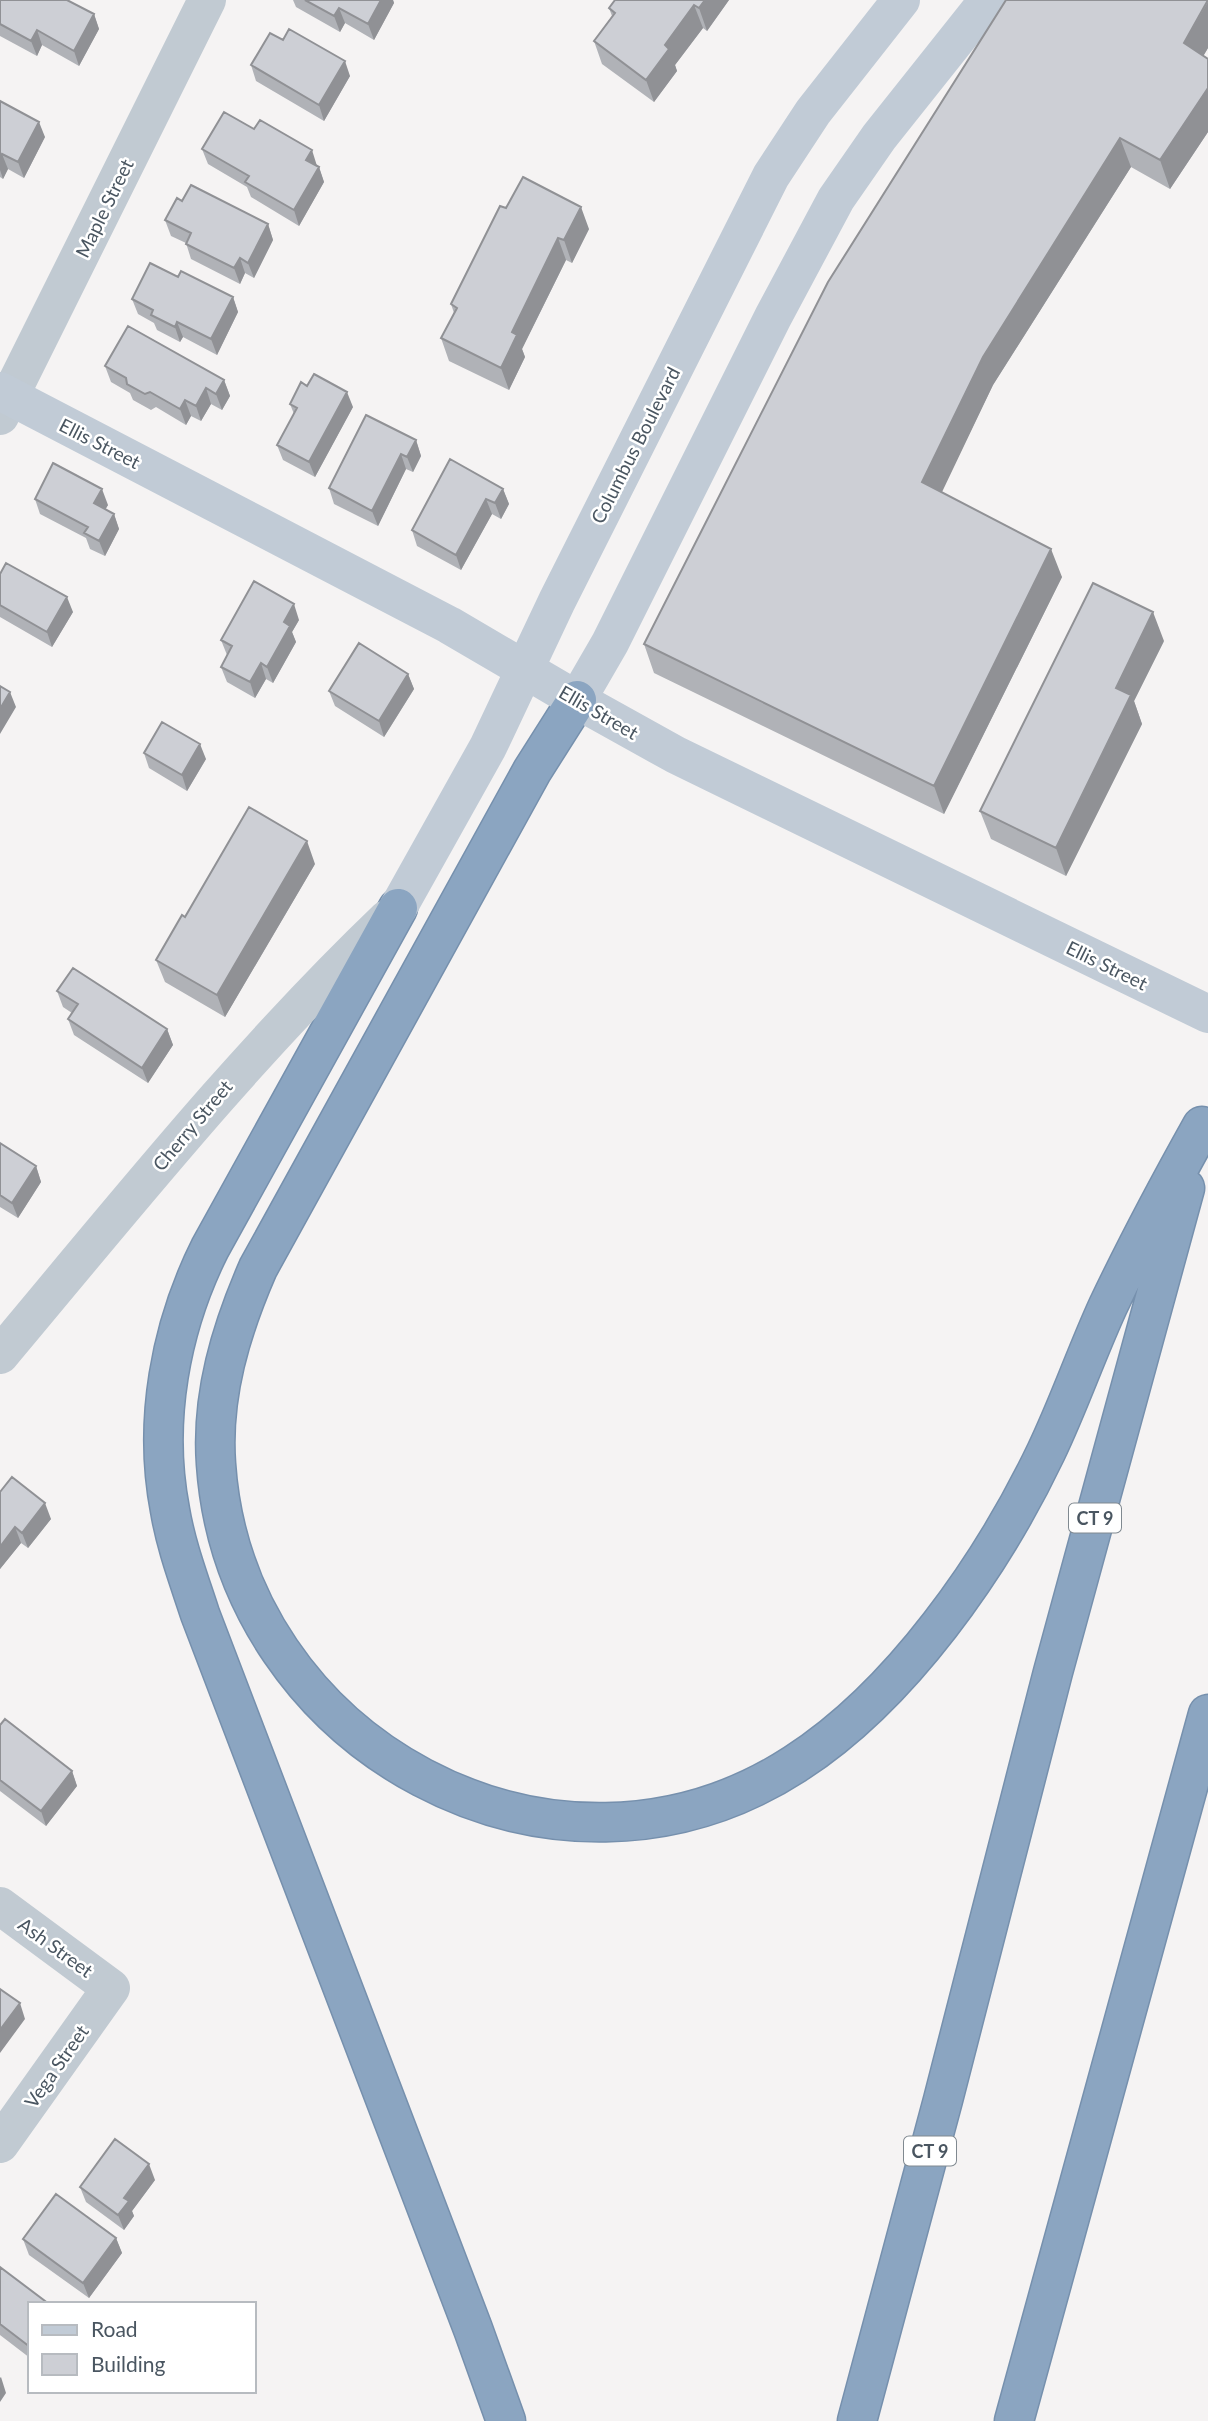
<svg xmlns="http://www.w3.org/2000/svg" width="1208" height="2421" viewBox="0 0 1208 2421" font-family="Lato,sans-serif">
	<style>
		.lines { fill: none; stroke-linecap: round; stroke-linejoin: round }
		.highway-casing { stroke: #7690ad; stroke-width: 41 }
		.street { stroke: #c1cad2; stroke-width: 38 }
		.secondary { stroke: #c1cbd6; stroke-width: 38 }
		.highway { stroke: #8ba5c1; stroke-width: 38 }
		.wall { fill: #b0b2b7 }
		.shaded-wall { fill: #909195 }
		.building { fill: #cdcfd5; stroke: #909195; stroke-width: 2 }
		.labels { text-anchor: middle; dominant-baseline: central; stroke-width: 5; stroke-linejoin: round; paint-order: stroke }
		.shield { fill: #fff; stroke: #808990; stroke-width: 2 }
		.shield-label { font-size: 18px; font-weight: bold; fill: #4a5661 }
		.street-label { font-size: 19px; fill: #4a5661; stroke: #fff }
	</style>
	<rect width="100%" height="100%" fill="#f5f3f3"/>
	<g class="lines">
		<g class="highway-casing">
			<path id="highway" d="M577,700L532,771L258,1268C231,1330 211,1395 216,1464C235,1744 554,1920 795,1764C901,1696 992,1565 1046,1452C1069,1404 1086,1354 1108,1306C1137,1245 1169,1185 1202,1126
				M398,908L210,1248C170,1328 153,1422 170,1510C176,1546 189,1580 200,1614L473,2329L506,2421
				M857,2421L943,2100L1053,1672L1185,1188
				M1014,2421L1208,1714"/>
		</g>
		<path class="street" d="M0,416L207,0
			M0,1355C125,1206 246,1054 387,919
			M0,1906L111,1988L0,2144"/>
		<path class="secondary" d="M0,391L449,625L577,700L676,755L1208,1014
			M577,700L610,643L773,317L836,199L879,137L988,0
			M398,908L488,747L557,601L771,176L813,112L901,0"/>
		<use href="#highway" class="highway"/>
	</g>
	<path class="wall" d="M0,0L69,1L94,14L99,29L79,66L42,45L37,56L0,36Z
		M293,0H393L394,3L374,40L345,23L340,32L296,7Z
		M615,0H729L707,31L703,28L675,65L677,71L654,102L602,64L594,41L612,16L609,8Z
		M1208,0V48L1203,56L1208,59V132L1170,189L1131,167L993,385L941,492L1062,577L944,814L654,673L644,644Z
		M283,40L350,76L324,121L256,81L251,65Z
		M0,101L45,137L24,178L8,169L3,179L0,177Z
		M202,149L317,166L319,167L324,182L299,226L251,197L247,187L208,164Z
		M182,201L268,224L273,240L254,278L245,273L240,284L191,259L186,243L171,236L165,220Z
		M506,208L589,229L572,263L566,260L522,349L525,357L509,390L449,361L441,338L454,313L451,304Z
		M178,277L233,297L238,312L217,355L183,337L180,342L157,330L154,323L138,314L132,299Z
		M105,366L224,380L230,396L222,410L211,404L201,421L191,416L186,425L156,407L151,410L133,400L130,393L111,382Z
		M290,404L353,407L315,477L283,460L277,445L294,414Z
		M416,440L421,456L413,472L406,469L378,526L334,504L329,488Z
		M503,489L509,504L501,519L492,514L461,570L417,546L412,530Z
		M35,499L108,505L105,509L114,514L119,529L105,556L90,549L86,538L40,514Z
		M0,574L73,612L52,647L0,617Z
		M299,620L292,632L296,642L273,683L266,679L255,698L227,682L221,667L227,655L221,640Z
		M1164,641L1134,701L1142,724L1066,876L991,839L980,811Z
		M408,674L414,689L384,737L335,706L329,691Z
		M144,753L206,759L187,791L149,768Z
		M315,864L225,1017L165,982L156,960Z
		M57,991L167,1029L173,1045L148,1083L74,1035L68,1019L72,1013L63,1007Z
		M0,1143L36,1166L41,1182L18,1218L0,1207Z
		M0,1492L51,1519L28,1548L21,1543L0,1569Z
		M0,1725L72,1771L77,1786L46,1826L0,1791Z
		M155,2180L132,2211L134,2216L124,2230L86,2202L80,2187Z
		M116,2238L122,2253L89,2298L29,2255L23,2239Z
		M0,2267L30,2304V2358L0,2335Z"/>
	<path class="shaded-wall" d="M381,0H393L394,3L374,40L368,24Z
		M705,0H729L707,31L699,8Z
		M1208,2V48L1194,72L1184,43Z
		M694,5L703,28L675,65L677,71L654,102L646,80L665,45Z
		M339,8L345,23L340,32L334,16Z
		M94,14L99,29L79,66L74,51Z
		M37,30L42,45L37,56L31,41Z
		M345,61L350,76L324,121L319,105Z
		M1208,88V132L1170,189L1160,160Z
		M39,122L45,137L24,178L18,162Z
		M1120,138L1131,167L993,385L933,511L922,482L983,357Z
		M312,150L317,166L306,160Z
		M2,154L8,169L3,179L0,170V159Z
		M319,167L324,182L299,226L294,210Z
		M581,207L589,229L572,263L564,240Z
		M268,224L273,240L254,278L248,263Z
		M558,238L566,260L522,349L525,357L509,390L501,368L512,332Z
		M240,258L245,273L240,284L234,268Z
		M233,297L238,312L217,355L211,339Z
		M177,322L183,337L180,342L175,327Z
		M224,380L230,396L222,410L216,394Z
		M206,388L211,404L201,421L196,406Z
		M347,392L353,407L315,477L309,462Z
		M185,400L191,416L186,425L180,409Z
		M416,440L421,456L413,472L407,457Z
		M401,454L406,469L378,526L372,511Z
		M102,489L108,505L100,519L94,503Z
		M503,489L509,504L501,519L495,503Z
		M486,499L492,514L461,570L456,555Z
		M114,514L119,529L105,556L99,541Z
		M1051,549L1062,577L944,814L934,786Z
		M67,597L73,612L52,647L47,632Z
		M294,604L299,620L292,632L296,642L273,683L267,667L284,622Z
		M1153,612L1164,641L1134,701L1142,724L1066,876L1056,848L1116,688Z
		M261,663L266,679L255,698L250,682Z
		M408,674L414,689L384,737L379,721Z
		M10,692L16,707L0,734V709Z
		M200,744L206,759L187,791L182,775Z
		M307,841L315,864L225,1017L217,995Z
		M167,1029L173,1045L148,1083L142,1068Z
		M36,1166L41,1182L18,1218L12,1203Z
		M45,1503L51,1519L28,1548L22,1533Z
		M15,1527L21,1543L0,1569V1547Z
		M72,1771L77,1786L46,1826L41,1811Z
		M20,2003L25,2019L0,2053V2030Z
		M149,2164L155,2180L132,2211L134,2216L124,2230L118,2215L124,2198Z
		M116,2238L122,2253L89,2298L83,2283Z
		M1,2377L6,2393L0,2402V2378Z"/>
	<path class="building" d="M0,0H67L94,14L74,51L37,30L31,41L0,24Z
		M305,0H381L368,24L339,8L334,16Z
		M615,0H705L699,8L694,5L665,45L669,49L646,80L594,41L615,13L609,8Z
		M1006,0H1208L1184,43L1208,59V88L1160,160L1120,138L983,357L922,482L1051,549L934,786L644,644L828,282Z
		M289,29L345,61L319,105L251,65L270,33L283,40Z
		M0,101L39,122L18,162L2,154L0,159Z
		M224,112L254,129L260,120L312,150L306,160L319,167L294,210L245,182L249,176L202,149Z
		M523,177L581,207L564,240L558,238L512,332L517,335L501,368L441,338L457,308L451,304L500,206L506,208Z
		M191,185L268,224L248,263L240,258L234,268L186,244L191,233L165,220L177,198L182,201Z
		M150,263L178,277L181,271L233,297L211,339L177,322L175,327L151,315L153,310L132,299Z
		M128,326L224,380L216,394L206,388L196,406L185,400L180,409L150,392L145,394L127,384L126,378L105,366Z
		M314,374L347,392L309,462L277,445L297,408L290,404L301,382L307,386Z
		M366,415L416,440L407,457L401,454L372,511L329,488Z
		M450,459L503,489L495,503L486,499L456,555L412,530Z
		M53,463L102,489L94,503L114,514L99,541L84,533L88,527L35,499Z
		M6,563L67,597L47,632L0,605V574Z
		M254,581L294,604L284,622L290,626L267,667L261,663L250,682L221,667L232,646L221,640Z
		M1093,583L1153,612L1116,688L1131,695L1056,848L980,811Z
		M359,643L408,674L379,721L329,691Z
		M0,686L10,692L0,709Z
		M162,722L200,744L182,775L144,753Z
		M249,807L307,841L217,995L156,960L182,915L185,917Z
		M73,968L167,1029L142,1068L68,1019L78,1004L57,991Z
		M0,1143L36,1166L12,1203L0,1195Z
		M12,1477L45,1503L22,1533L15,1527L0,1547V1492Z
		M5,1719L72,1771L41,1811L0,1780V1725Z
		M0,1989L20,2003L0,2030Z
		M115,2139L149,2164L124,2198L129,2201L118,2215L80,2187Z
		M56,2194L116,2238L83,2283L23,2239Z
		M0,2267L49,2304H30V2347L0,2324Z"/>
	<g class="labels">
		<g class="shield">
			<rect x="1069" y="1503.5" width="52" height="29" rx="5"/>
			<rect x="904" y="2136.5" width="52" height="29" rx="5"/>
		</g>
		<g class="shield-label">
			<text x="1095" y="1518">CT 9</text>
			<text x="930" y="2151">CT 9</text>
		</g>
		<g class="street-label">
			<text transform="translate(104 208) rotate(-64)">Maple Street</text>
			<text transform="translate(100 443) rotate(27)">Ellis Street</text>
			<text transform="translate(635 445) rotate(-63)">Columbus Boulevard</text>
			<text transform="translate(599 712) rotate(30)">Ellis Street</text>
			<text transform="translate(1107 965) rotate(26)">Ellis Street</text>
			<text transform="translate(192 1125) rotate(-50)">Cherry Street</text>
			<text transform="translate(56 1947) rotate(36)">Ash Street</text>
			<text transform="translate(56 2066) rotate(-55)">Vega Street</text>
		</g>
	</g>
	<rect x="28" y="2302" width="228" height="91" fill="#ffffff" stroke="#b7bbc0" stroke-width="2"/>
	<rect x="42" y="2325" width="35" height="10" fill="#c1cbd6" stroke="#b7bbc0" stroke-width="2"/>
	<text x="91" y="2337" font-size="21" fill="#4a5661">Road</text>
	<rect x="42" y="2354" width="35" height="21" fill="#cdcfd5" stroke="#b7bbc0" stroke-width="2"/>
	<text x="91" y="2372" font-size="21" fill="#4a5661">Building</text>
</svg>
